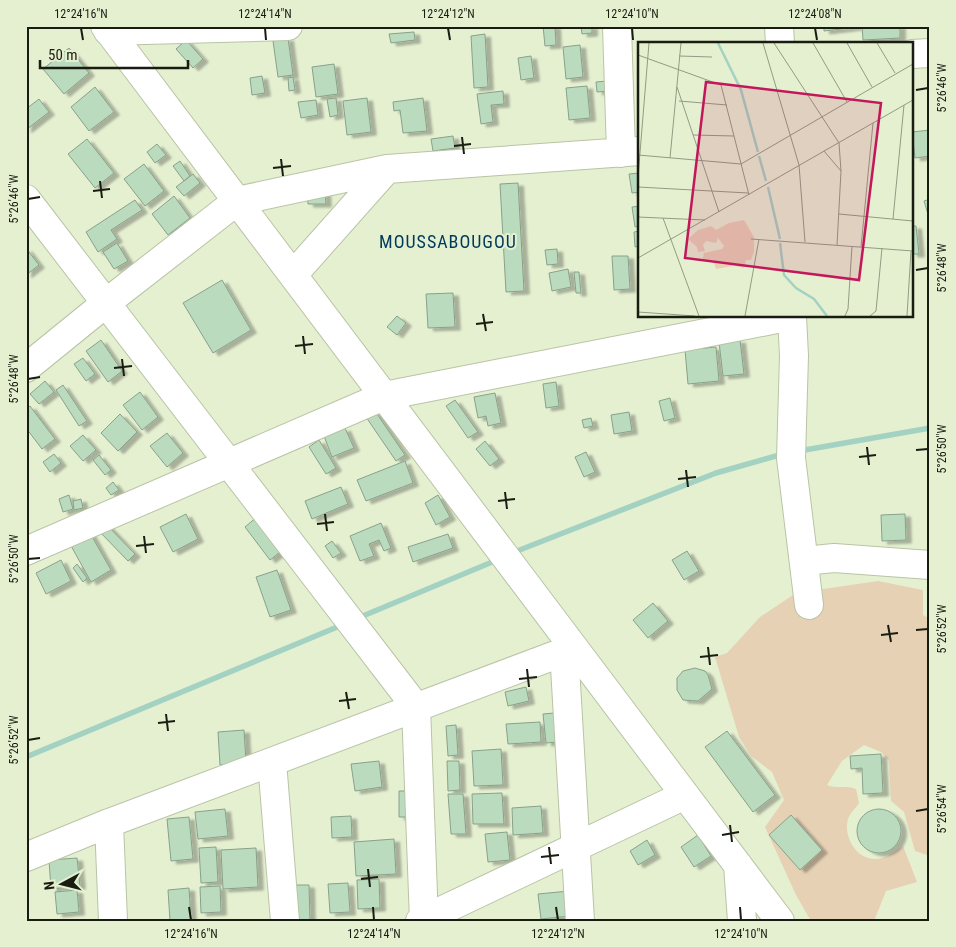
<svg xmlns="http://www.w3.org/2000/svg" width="956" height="947" viewBox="0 0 956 947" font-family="'Roboto Condensed',sans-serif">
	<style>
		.green { fill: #e6d1b5 }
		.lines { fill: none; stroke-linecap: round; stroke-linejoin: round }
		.stream { stroke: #a4d2c2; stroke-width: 5.5 }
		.building { fill: #badbbd; stroke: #88a18a; filter: url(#shadow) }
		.minor-casing { stroke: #b9c4a6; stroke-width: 30 }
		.minor { stroke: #fff; stroke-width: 28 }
		.ticks { fill: none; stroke: #181c11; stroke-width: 2 }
		.labels { text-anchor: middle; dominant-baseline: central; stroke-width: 4; stroke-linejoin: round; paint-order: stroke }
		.quarter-label { font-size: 18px; letter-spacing: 1px; fill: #00395a; stroke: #e5f0d1 }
		.inset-river { fill: none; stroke: #a4d2c2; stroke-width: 2.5 }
		.inset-road { fill: none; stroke: #939b84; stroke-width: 1 }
		.view { fill: #c2185b; fill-opacity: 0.15; stroke: #c2185b; stroke-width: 2.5 }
		.inset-edge { fill: none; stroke: #181c11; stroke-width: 2.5 }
		.neatline { fill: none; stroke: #181c11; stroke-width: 2 }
		.ticks-label { font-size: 12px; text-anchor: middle; fill: #181c11 }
	</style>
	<defs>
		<filter id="shadow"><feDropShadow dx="5.5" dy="3" stdDeviation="1" flood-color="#0004"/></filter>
	</defs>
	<rect width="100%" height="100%" fill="#e5f0d1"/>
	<path class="green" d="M878,581L923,590V615L930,619V856L915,851L904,812L891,801L889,761L881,752L864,745L842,761L827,785C836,789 846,785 856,789L859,803C856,808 850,813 848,819C843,836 856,859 875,859C886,859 894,852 903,846L917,882L886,891L874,921H811L796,895L765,827L784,800L772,772L751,756L739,737L715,657L727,653L760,617L796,593Z"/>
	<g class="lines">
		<path class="stream" d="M799,451L930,428
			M512,553L716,473L783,454
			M358,618L497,560
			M26,757L342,625"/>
	</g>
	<path class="building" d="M543,26H555L556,45L545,46Z
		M581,26H592V33L582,34Z
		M824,26H858V27L824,31Z
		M862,26H900V38L863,40Z
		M414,32L415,40L391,43L389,34Z
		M485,34L488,87L474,88L471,36Z
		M288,38L293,75L278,77L273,41Z
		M186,40L203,59L193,68L176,49Z
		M580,45L583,77L566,79L563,47Z
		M69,48L89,73L64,94L43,69Z
		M531,56L534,78L521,80L518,58Z
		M334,64L338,94L316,97L312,67Z
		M262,76L265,93L252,95L250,78Z
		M293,77L295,90L289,91L288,78Z
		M607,81L608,91L597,92L596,82Z
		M587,86L590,118L569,120L566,88Z
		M95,87L114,112L89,131L71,107Z
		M503,91L504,104L491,105L493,122L481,124L477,94Z
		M336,98L338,115L330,117L327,99Z
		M367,98L371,132L347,135L343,101Z
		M423,98L427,131L403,133L400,110L394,111L393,102Z
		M39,99L49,112L26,130V109Z
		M316,100L318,115L301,118L298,102Z
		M930,130V156L915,158L912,132Z
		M453,136L455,148L433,151L431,139Z
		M87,139L114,173L95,188L68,154Z
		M157,144L166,155L155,163L147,152Z
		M180,161L190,176L184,181L173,166Z
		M144,164L164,191L145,206L124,179Z
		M640,173V192L632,193L629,174Z
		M193,174L200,183L184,196L176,187Z
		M518,183L524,291L506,292L500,184Z
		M307,192H325L326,204H308Z
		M174,196L190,218L168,235L152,214Z
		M930,199V221L924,201Z
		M135,200L142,210L111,230L117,239L98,252L86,232Z
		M640,206V226L635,227L632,207Z
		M912,226H916L919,254H912Z
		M640,231V246L635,247L634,232Z
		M117,243L128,261L114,269L103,252Z
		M26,248L39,265L26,275Z
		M557,249L558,264L547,265L545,250Z
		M612,256H628L630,289L614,290Z
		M568,269L571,287L552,291L549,273Z
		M574,272H579L581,293H576Z
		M222,280L251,330L213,353L183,303Z
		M453,293L455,327L428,328L426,294Z
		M397,316L406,323L397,335L387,327Z
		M101,340L122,371L108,382L86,351Z
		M740,340L744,374L723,376L719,342Z
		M716,347L719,381L688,384L685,350Z
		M83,358L95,374L86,381L74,364Z
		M45,381L54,392L39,404L30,394Z
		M556,382L559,406L546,408L543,384Z
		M63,385L87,421L79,426L56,390Z
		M140,392L158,417L142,430L123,405Z
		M495,393L501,423L488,426L486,416L478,418L474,397Z
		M670,398L675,418L664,421L659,401Z
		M455,400L478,432L468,438L446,406Z
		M30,406L55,439L42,449L26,428V409Z
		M375,411L405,455L396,461L366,417Z
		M629,412L632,431L614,434L611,415Z
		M120,414L137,432L118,451L101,433Z
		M591,418L593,426L584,428L582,420Z
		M345,428L354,448L332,457L324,436Z
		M167,433L183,453L167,467L150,446Z
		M83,435L96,450L83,461L70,446Z
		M319,440L336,468L326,474L309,447Z
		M485,441L499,459L490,466L476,449Z
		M586,452L595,472L584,477L575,457Z
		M54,454L61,463L50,472L43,462Z
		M99,455L111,470L105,475L93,460Z
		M405,461L413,483L366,501L357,480Z
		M113,482L119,490L111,495L106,488Z
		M341,487L348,504L312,519L305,501Z
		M69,495L73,509L63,512L59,499Z
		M438,495L450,517L436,525L425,503Z
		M81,499L83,508L74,510L73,501Z
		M186,514L198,539L173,552L160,527Z
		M905,514L906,540L882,541L881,515Z
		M258,516L284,549L270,560L245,527Z
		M381,523L391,548L384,551L379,540L369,544L374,556L360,561L350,536Z
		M106,524L135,554L128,561L99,531Z
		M90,533L111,570L91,582L70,544Z
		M448,534L453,548L413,562L408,547Z
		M332,541L341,553L333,558L325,546Z
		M687,551L699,571L684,580L672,560Z
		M61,560L71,581L46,594L36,573Z
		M77,564L87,578L83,582L73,568Z
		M277,570L291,610L270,617L256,577Z
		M653,603L668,621L648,638L633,620Z
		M695,668L705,671L708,675L712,689L698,701L683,700L677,690V678L683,671Z
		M526,687L529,701L508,706L505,692Z
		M565,712L568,741L546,743L543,714Z
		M540,722L541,742L508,744L506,724Z
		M456,725L458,755L448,756L446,726Z
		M244,730L246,763L220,765L218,732Z
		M727,731L775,795L753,812L705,747Z
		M501,749L503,785L474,786L472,751Z
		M881,754L883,793L863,794L862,768L851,769L850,756Z
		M379,761L382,787L355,791L351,764Z
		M447,761H459L460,790L448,791Z
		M399,791H411V817H399Z
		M502,793L504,824H473L472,794Z
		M448,794H463L466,834H451Z
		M541,806L543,833L513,835L512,808Z
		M857 831a22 22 0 1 1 44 0a22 22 0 1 1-44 0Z
		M225,809L228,836L198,839L195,812Z
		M791,815L822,850L800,870L769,835Z
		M351,816L352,837L332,838L331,817Z
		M189,817L193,859L171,861L167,819Z
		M507,832L510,860L488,862L485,834Z
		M698,835L711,856L694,867L681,847Z
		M394,839L396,874L356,876L354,842Z
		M647,840L655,855L638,865L630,851Z
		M216,847L218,882L201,883L199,848Z
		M256,848L258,887L223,889L221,850Z
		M77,858L80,886L51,889L49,860Z
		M379,879L380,908L358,909L357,880Z
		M348,883L350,912L330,913L328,884Z
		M294,885H309L310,921H295Z
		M220,886L221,912L201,913L200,887Z
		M189,888L191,921H170L168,890Z
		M77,890L79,912L57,914L55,892Z
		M569,891L571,916L541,919L538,894Z"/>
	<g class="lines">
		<g class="minor-casing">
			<path id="minor" d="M105,26L780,921
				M617,26L621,153
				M779,26L780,44
				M108,31L288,26
				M912,54L930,53
				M26,199L416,707L424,921
				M293,275L387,169
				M26,368L106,303L237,201L387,169L640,151
				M26,551L384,396L792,316L794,356L791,458L809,605
				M804,561L834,558L930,565
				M564,650L580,921
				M272,762L285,921
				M109,823L113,921
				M26,857L109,823L574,648
				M738,865L742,921
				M420,921L685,795"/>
		</g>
		<use href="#minor" class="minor"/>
	</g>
	<path class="ticks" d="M81,28L83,40M265,28L266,40M448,28L450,40M632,28L633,40M815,28L817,40M916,90L928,88M462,137L464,154M454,146L471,144M281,159L283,176M273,168L291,166M100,181L102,198M93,191L110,189M28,199L40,197M916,270L928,268M483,314L486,331M476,324L493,322M303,336L305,354M295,346L313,344M122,359L124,376M114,368L132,366M28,379L40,377M867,447L869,465M916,450L928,449M859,457L876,455M686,470L688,487M678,479L696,477M505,492L507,509M498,501L515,499M325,514L327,531M317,524L334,522M144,536L146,553M136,546L154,544M28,559L40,558M888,625L891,642M916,630L928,629M881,635L898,633M708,647L710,665M700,657L718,655M527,669L529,687M519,679L537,677M346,692L349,709M339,701L356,699M166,714L168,731M158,723L175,721M28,740L40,738M916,811L928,809M730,825L732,842M722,835L739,832M549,847L551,864M541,857L559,855M368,869L370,887M361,879L378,877M189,907L191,920M373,907L374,920M556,907L558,920M740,907L741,920"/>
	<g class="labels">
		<g class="quarter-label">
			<text x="448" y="241">MOUSSABOUGOU</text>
		</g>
	</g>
	<g transform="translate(638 42)">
		<rect width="275" height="275" fill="#e5f0d1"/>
		<path d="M106,178L116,195V210L113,218H108L106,226L96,224L78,227L75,218L64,219L66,211L84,207L86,204L80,196L78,201L68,199L65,203L67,209L60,210L59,205L50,197L60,188L73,184L78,188L91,181Z" fill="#e6d1b5"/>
		<path class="inset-river" d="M80,1L103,48L120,110M121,114L128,139M130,145L142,197M142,201L146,233L158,246L176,257L189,274"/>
		<path class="inset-road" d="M125,1L161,123L167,200M136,1L201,101L203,129L199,203M175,1L209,60M209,1L234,45M239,1L257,31M0,13L83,43L111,153M41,14L74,15M39,45L81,170M41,59L89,63M55,93L96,94M186,109L203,129M0,113L103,122L275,22M32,116L43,1M0,135L11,1M0,145L110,151M201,172L275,179M0,175L67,178M25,176L61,274M255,177L266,63M113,197L275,209M223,205L235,81M0,216L275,58M0,270L57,274M107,274L121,197M207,274L210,267L214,204M232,274L238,269L244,206M269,274L273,209"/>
		<path class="view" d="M68,40L243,61L221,238L47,216Z"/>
		<rect width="275" height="275" class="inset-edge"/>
	</g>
	<rect width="956" height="947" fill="none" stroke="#e5f0d1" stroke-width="55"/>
	<g transform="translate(62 884) rotate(263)" stroke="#e5f0d1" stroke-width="4" paint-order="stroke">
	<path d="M0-4L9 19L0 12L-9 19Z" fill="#181c11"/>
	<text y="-8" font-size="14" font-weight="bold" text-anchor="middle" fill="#181c11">N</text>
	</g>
	<path d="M40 60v8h148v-8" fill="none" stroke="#181c11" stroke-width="2.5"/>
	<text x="48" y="60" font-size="15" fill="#181c11" stroke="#e5f0d1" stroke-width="4" paint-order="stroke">50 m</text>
	<rect x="28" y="28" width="900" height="892" class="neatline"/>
	<g class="ticks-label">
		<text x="81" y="18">12°24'16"N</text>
		<text x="265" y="18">12°24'14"N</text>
		<text x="448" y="18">12°24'12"N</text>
		<text x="632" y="18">12°24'10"N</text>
		<text x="815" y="18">12°24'08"N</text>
		<text transform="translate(942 88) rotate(-90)" y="4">5°26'46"W</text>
		<text transform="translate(14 199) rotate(-90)" y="4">5°26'46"W</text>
		<text transform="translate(942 268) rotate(-90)" y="4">5°26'48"W</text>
		<text transform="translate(14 379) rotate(-90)" y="4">5°26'48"W</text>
		<text transform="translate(942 449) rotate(-90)" y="4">5°26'50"W</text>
		<text transform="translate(14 559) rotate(-90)" y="4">5°26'50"W</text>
		<text transform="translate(942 629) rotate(-90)" y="4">5°26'52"W</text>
		<text transform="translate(14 740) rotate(-90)" y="4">5°26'52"W</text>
		<text transform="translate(942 809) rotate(-90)" y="4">5°26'54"W</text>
		<text x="191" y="938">12°24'16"N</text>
		<text x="374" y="938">12°24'14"N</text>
		<text x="558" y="938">12°24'12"N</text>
		<text x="741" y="938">12°24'10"N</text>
	</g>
</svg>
